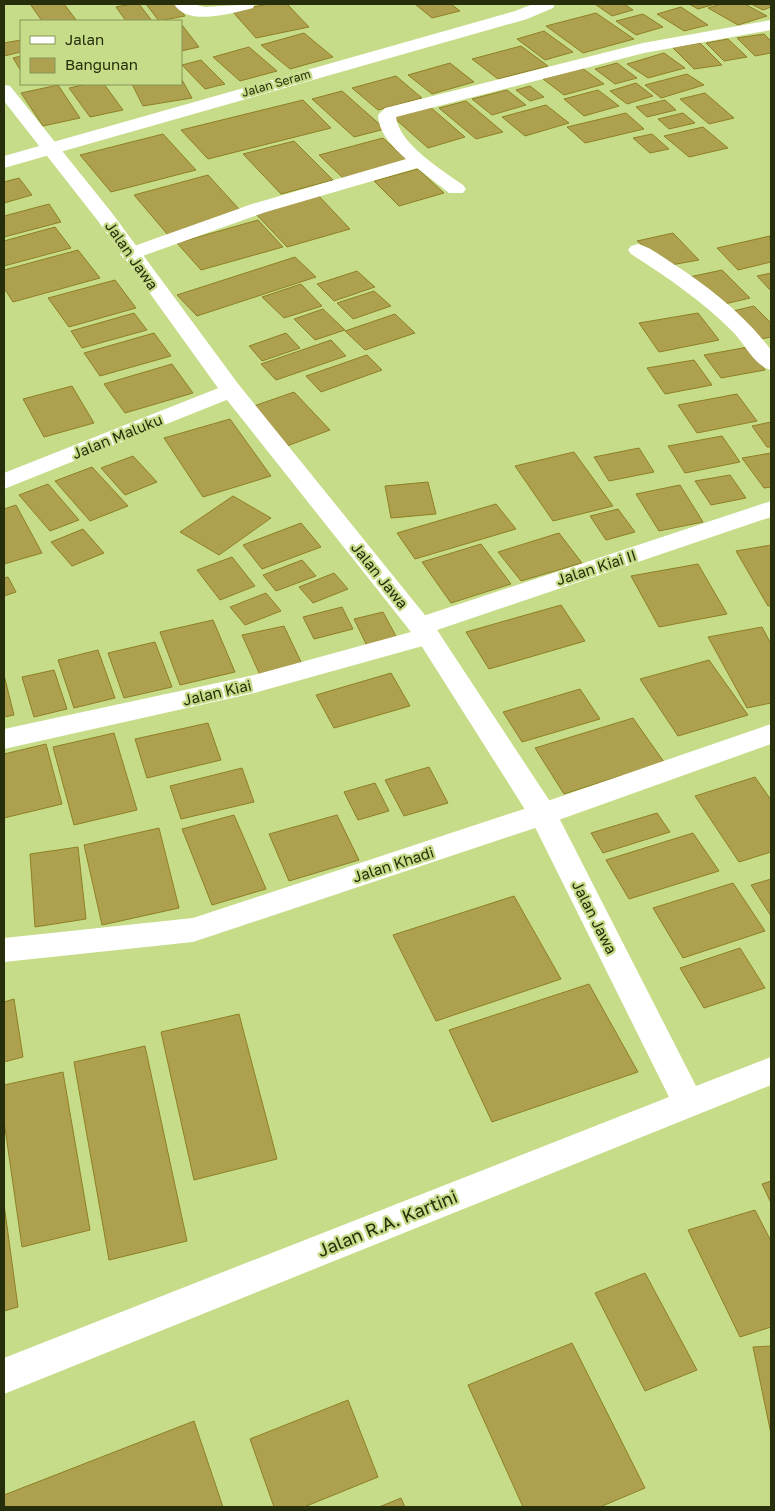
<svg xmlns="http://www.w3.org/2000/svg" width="775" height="1511" viewBox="0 0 775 1511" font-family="'Golos Text',sans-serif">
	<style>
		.building { fill: #ada04f; stroke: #8e8025 }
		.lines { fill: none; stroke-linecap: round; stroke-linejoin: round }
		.street { fill: #fff; fill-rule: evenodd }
		.secondary { fill: #fff; fill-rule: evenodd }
		.labels { text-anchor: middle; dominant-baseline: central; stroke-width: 4.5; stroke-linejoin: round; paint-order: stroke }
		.far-street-label { font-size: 12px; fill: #262e0b; stroke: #c7dc89 }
		.street-label { font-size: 15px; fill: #262e0b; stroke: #c7dc89 }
		.near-street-label { font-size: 18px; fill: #262e0b; stroke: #c7dc89 }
	</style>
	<rect width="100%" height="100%" fill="#c7dc89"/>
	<path class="building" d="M30,4H64L77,21H42Z
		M131,4H139L152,21H126L116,7Z
		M146,4H175L185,16L159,21Z
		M269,4H287L309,27L256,38L232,11Z
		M415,4H451L460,11L432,18Z
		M595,4H624L633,10L612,16Z
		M689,4H715L698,9Z
		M721,4H745L767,16L738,25L708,8Z
		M751,4H771V7L763,10Z
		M681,7L708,25L684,31L657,14Z
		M596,13L634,39L583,53L546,26Z
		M643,14L663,27L636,35L616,21Z
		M181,25H182L199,47L181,51Z
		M544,31L573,52L545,60L517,39Z
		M304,33L333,57L290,69L261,45Z
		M764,34L771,41V53L755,56L737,38Z
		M728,39L747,57L724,61L706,43Z
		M21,40V52L4,56V43Z
		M700,43L722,65L694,69L672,47Z
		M521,46L548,66L498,79L472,59Z
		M249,47L277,71L240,81L213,57Z
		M664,53L685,68L648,78L627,64Z
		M21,56V71L13,58Z
		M201,60L225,84L205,89L182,65Z
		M450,63L474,82L432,94L408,75Z
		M617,63L637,78L615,84L595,69Z
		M582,68L604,84L564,95L543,79Z
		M687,74L704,85L661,98L645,85Z
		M396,76L422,98L378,110L352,88Z
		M181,78L192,98L143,106L132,84H181Z
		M636,83L653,96L627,104L610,91Z
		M87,84H104L123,110L90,117L69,88Z
		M58,85L80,118L43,126L21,93Z
		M530,86L544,97L530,101L516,90Z
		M507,90L526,105L492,115L472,99Z
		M598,90L619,106L584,116L564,99Z
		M342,91L385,129L354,137L312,99Z
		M705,93L734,118L709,124L680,99Z
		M303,100L331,128L208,159L181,130Z
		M665,100L676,110L647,117L636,107Z
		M466,101L503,132L476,139L439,108Z
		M546,105L569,123L525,136L502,117Z
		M429,106L465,137L428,148L392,116Z
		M626,113L644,129L585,143L567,127Z
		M683,113L695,123L669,129L658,119Z
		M703,127L728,148L689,157L664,136Z
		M163,134L196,170L111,192L80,155Z
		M652,134L669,149L650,153L633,138Z
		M383,138L410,162L345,180L319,155Z
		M294,141L333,180L281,194L243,154Z
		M418,169L444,193L399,206L374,181Z
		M208,175L239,209L168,235L134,195Z
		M19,178L32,195L4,203V182Z
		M317,194L350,229L287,247L254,212Z
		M49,204L61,222L4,237V216Z
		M258,220L283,247L201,270L177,243Z
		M55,227L71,248L4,266V241Z
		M673,233L699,260L671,265L637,241Z
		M770,236L771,262L738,270L717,248Z
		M78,250L100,278L13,302L4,288V270Z
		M295,257L316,277L197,316L177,295Z
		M722,270L750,298L716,306L689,277Z
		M357,271L375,287L334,301L317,284Z
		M771,273V291L757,276Z
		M115,280L136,308L69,327L48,298Z
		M301,284L322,306L284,318L262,297Z
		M374,291L391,306L353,319L337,303Z
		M754,306L771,323V337L761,339L733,311Z
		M323,309L345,330L315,340L294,319Z
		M134,313L147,330L82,348L71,331Z
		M698,313L719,340L659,352L639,323Z
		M395,314L415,333L365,350L345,331Z
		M154,333L171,356L100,376L84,353Z
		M286,333L300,348L262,361L249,346Z
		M331,340L346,356L276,380L261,364Z
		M748,347L765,370L721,378L704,355Z
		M367,355L382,370L321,392L306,376Z
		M694,360L712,385L665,394L647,368Z
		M172,364L193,393L125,413L104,384Z
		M72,386L94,423L44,437L23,399Z
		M294,392L330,430L287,446L251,407Z
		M737,394L757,421L697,433L678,405Z
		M230,419L271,476L203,497L164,438Z
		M771,422V447H767L752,426Z
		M722,436L740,462L685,473L668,446Z
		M639,448L654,472L609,481L594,457Z
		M574,452L613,506L553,521L515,466Z
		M771,453V487L764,488L742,458Z
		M133,456L157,482L125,495L101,468Z
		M92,467L128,506L90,521L55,481Z
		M730,475L746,498L711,505L695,481Z
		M428,482L436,514L391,518L385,486Z
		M48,484L79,520L50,531L19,495Z
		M680,485L703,522L659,531L636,494Z
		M233,496L271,518L219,555L180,532Z
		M496,504L516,529L415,559L397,533Z
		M16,505L42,553L4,564V509Z
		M618,509L635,532L606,540L590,516Z
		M301,523L321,547L262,569L243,545Z
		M83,529L104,553L72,566L51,542Z
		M559,533L582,563L521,581L498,552Z
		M481,544L511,584L451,603L422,562Z
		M771,545V606H768L736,551Z
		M232,557L255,586L220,600L197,570Z
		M302,560L316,576L276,591L263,575Z
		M698,564L727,614L659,627L631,576Z
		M334,573L348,589L313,603L299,587Z
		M8,577L16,592L4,596V578Z
		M266,593L281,611L245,625L230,607Z
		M561,605L585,641L489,669L466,632Z
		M342,607L353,629L314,639L303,617Z
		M383,612L397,638L367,646L354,619Z
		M213,620L235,672L180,685L160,632Z
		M284,626L302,664L260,675L242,635Z
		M762,627L771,644V703L747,708L708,637Z
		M155,642L172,687L124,698L108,653Z
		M98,650L115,698L74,708L58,660Z
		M709,660L748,715L678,736L640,679Z
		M54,670L67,709L34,717L22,677Z
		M391,673L410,706L334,728L316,695Z
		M4,675L14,715L4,717Z
		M580,689L600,719L522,742L503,712Z
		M633,718L664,762L564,794L535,748Z
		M208,723L221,760L147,778L135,739Z
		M114,733L137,810L74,825L53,747Z
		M46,744L62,804L4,818V754Z
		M429,767L448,803L404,816L385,780Z
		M242,768L254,802L181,819L170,786Z
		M755,777L771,800V852L739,862L695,796Z
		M375,783L389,811L358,820L344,792Z
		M657,813L670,832L603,853L591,833Z
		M234,815L266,889L212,905L182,829Z
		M337,815L359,860L289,881L269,834Z
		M159,828L179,908L102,925L84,845Z
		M693,833L719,871L629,899L606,860Z
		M78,847L86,919L35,927L30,854Z
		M771,879V916L751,885Z
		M733,883L765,931L683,958L653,908Z
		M514,896L561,979L436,1021L393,935Z
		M740,948L765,988L704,1008L680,968Z
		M589,984L638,1072L492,1122L449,1030Z
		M14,999L23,1057L4,1062V1002Z
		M239,1014L277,1159L194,1180L161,1032Z
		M145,1046L187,1241L109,1260L74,1062Z
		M63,1072L90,1230L22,1247L4,1121V1085Z
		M771,1181V1203L762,1184Z
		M4,1204L18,1307L4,1311Z
		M755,1210L771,1241V1327L740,1337L688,1230Z
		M645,1273L697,1370L645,1391L595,1293Z
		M572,1343L645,1488L600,1507H523L468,1385Z
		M771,1346V1434L753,1347Z
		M348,1400L378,1477L304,1507H274L250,1439Z
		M194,1421L223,1507H4V1495Z
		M401,1498L405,1507H379Z"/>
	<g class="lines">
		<path class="street" d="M174,4H193L205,7L255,4L253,8C233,13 187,27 174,4Z
			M533,4H555L553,8L527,19L4,168V156L515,11Z
			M771,20V30L644,53L396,117C399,144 442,170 463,185L466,189L463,193H449L417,168L266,212L137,258L130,260L123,258L120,254L123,250L252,204L406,159C393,147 379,134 378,115L385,108L643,43Z
			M638,244C650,247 661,256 672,263C709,287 744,314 771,350V370C756,367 745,345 734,333C704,302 668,278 631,254L628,250L631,246Z
			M231,383L239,385L242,390L239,395L4,489V473Z
			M771,501V517L437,630L441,636L437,642L254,693L4,749V729L254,675L411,632L407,626L411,620Z
			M771,724V744L553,822L193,942L4,962V938L193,918L533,806Z"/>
		<path class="secondary" d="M4,85L10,86L112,213L239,385L437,630L553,806L696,1086L771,1057V1085L4,1394V1358L669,1097L531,819L419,642L223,395L98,221L4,101Z"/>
	</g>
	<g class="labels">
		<g class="far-street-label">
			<text transform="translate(276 83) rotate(-16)">Jalan Seram</text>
		</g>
		<g class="street-label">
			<text transform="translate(132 255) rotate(55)">Jalan Jawa</text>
			<text transform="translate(117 436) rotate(-22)">Jalan Maluku</text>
			<text transform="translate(596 567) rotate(-18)">Jalan Kiai II</text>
			<text transform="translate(380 575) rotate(51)">Jalan Jawa</text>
			<text transform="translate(217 692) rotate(-13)">Jalan Kiai</text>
			<text transform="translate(393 864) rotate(-18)">Jalan Khadi</text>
			<text transform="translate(595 917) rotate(63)">Jalan Jawa</text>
		</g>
		<g class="near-street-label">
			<text transform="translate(387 1223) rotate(-22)">Jalan R.A. Kartini</text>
		</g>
	</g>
	<rect width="775" height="1511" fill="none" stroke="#262e0b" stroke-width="10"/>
	<rect x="20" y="20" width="162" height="65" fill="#c7dc89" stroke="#879657"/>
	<rect x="30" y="36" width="25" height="8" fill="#ffffff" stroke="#879657"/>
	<text x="65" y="45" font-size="15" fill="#262e0b">Jalan</text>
	<rect x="30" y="58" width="25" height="15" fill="#ada04f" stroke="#879657"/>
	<text x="65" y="70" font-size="15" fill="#262e0b">Bangunan</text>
</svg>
